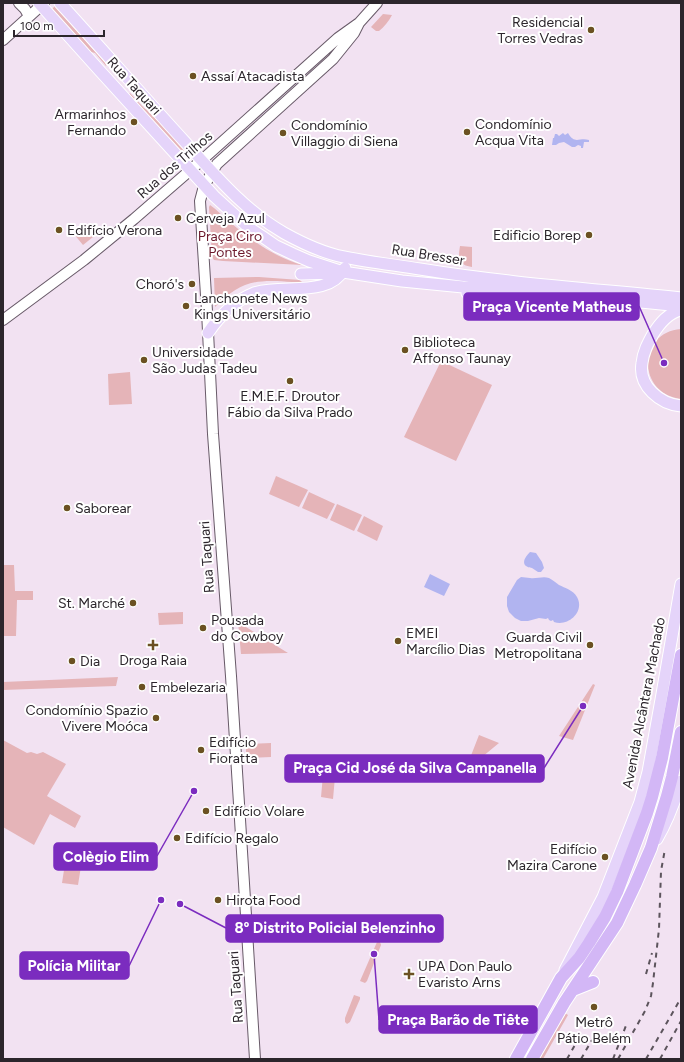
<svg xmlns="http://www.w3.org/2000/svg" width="684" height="1062" viewBox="0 0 684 1062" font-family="Figtree,sans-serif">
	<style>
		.green { fill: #e5b4b8 }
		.water { fill: #b1b4f0 }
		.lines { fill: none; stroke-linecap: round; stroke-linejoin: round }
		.secondary-casing { stroke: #685a68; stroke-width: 12 }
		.primary-casing { stroke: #fff; stroke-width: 13 }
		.highway-casing { stroke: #fff; stroke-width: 14 }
		.secondary { stroke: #fff; stroke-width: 10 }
		.primary { stroke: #e5d4fa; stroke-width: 11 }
		.highway { stroke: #d3b7f6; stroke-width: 12 }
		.rail { stroke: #5c545c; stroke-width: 2; stroke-dasharray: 5 5; stroke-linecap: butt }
		.poi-dot { fill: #6b5122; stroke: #fff; stroke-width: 1.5 }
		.labels { text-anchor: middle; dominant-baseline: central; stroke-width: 4; stroke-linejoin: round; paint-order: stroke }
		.poi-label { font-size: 14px; fill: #2c262c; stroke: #fff; text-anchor: start }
		.street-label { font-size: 14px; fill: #2c262c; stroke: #fff }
		.park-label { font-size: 14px; fill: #6c192c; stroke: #fff }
		.leader { fill: none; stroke: #7b2cbf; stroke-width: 1.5 }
		.callout-dot { fill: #7b2cbf; stroke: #fff; stroke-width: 1.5 }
		.callout { fill: #7b2cbf; stroke: #7b2cbf; stroke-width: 1.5 }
		.callout-label { font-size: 15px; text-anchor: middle; font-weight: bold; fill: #fff }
	</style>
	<rect width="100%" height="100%" fill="#f2e2f2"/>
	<path class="green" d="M55,6L107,65L106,66L95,53L91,52L52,9Z
		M383,14L392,15C389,21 384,27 379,31H376L371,27Z
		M130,93L144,108L148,110L189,155L186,157L129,94Z
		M210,205C217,210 224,217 231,223C252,241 276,258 303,265L223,261L214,260L212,257L209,207Z
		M83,225L93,237L83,245L73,233Z
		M460,246L472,247V267C458,265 458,258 460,246Z
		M259,277L300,280L302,282C294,283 285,281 277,281C247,280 236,287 215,307L214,278Z
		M681,329V399C636,393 638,332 681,329Z
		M441,361L492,385L456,461L404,437Z
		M130,372L132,404L109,405L108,374Z
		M276,476L308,490L299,507L269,494Z
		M309,492L335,504L327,519L302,508Z
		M337,504L362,515L354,531L330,520Z
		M364,516L383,526L377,541L357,531Z
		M3,565H14L15,591H33V600H17L16,636H3Z
		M183,612V624L159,625L158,613Z
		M238,622L288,653L241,654Z
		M118,677L116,686L3,690V682Z
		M593,684L595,685L573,740L559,736Z
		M479,735L499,743L465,771Z
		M3,740L27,753L31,752L37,754L43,752L66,764L47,796L81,816L75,828L50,814L34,845L3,827Z
		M271,743V757L246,758V744Z
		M323,775L335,777L333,799L321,797Z
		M66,857L82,860L78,885L62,883Z
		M377,942H380L381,945L367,981L365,983L360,981Z
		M354,995L360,997V999L350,1022L347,1024L345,1022V1018Z
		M565,1013L568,1015L543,1059H539Z"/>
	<path class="water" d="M563,133L565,135L568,133C575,145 579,137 589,140V142H584L583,148H581V146L578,145L575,147H572L564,142L559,143L556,145H552L553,138H554L555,134H557L559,136Z
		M530,552L536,553L542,562L544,568L541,572H538C536,571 534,569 532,568C529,567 529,568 526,566C521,562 527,555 530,552Z
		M430,574L450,584L444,596L424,587Z
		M521,577C524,577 527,578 530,578C536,579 543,576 549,578C553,580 556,583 559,585C565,588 573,590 577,597C585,611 569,627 554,622L553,620L551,621L549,620L548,618L546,619L539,618L528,621H521L515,618L509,612L507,606V597L517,580Z"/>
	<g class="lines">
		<g class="secondary-casing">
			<path id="secondary" d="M19,3L25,9L29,16
				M3,40L44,3
				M3,320L84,260L134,219L202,160L338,38L359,23L377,3
				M255,1059L231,676L213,434L207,311L200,201L204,186L217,164L333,59L354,33L359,23"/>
		</g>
		<g class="primary-casing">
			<path id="primary" d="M39,3L100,71L214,196L248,227L263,237L276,246L293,254L309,261L343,272L402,281L463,287L500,288L681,306
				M60,3C102,49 143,96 185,142C214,174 245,211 284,233C302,243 323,253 344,257C369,262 395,265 420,269C506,283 594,289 681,298
				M301,274L336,273
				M467,293L499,298L519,302
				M681,310C668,313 660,323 653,334C648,343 643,352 642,363C638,386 660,404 681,406
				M208,333C220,315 234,301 254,293C283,283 328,299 345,268
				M657,839C668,820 675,801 681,781
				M565,970L603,897L640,802L648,772L662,694L681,584"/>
		</g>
		<g class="highway-casing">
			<path id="highway" d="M573,990L593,982
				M516,1059L561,978L579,958L589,943L605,917L617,892L647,813L652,797L662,758L681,655
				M532,1059L564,1003L617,923L635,885L651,848L667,796L672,777L681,732"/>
		</g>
		<use href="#secondary" class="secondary"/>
		<use href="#primary" class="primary"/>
		<use href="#highway" class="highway"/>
		<path class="rail" d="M646,974L652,953
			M567,1059L580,1036
			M581,1059L592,1040
			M613,1059L627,1023
			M618,1059L645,1011L651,996L653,983L659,929L661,871L665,849
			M646,1059L681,998
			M660,1059L681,1021"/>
	</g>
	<g class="poi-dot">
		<circle cx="591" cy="30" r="4"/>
		<circle cx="193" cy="76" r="4"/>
		<circle cx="134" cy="122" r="4"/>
		<circle cx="467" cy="132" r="4"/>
		<circle cx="283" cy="133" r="4"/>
		<circle cx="178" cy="218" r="4"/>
		<circle cx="59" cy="230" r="4"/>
		<circle cx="589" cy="235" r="4"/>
		<circle cx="192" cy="284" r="4"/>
		<circle cx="186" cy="306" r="4"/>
		<circle cx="405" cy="350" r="4"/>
		<circle cx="144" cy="360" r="4"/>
		<circle cx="290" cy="381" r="4"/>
		<circle cx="67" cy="508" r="4"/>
		<circle cx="133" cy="603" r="4"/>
		<circle cx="203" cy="628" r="4"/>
		<circle cx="398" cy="641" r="4"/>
		<path d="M151 639h4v4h4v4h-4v4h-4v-4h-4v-4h4z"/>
		<circle cx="590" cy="645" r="4"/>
		<circle cx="72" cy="661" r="4"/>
		<circle cx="142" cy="687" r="4"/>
		<circle cx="156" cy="718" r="4"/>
		<circle cx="201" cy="750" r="4"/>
		<circle cx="206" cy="811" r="4"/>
		<circle cx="177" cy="838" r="4"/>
		<circle cx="605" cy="857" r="4"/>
		<circle cx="218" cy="900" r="4"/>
		<path d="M407 968h4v4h4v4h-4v4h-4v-4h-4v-4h4z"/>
		<circle cx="594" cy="1007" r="4"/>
	</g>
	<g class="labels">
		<g class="poi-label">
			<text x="583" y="22" text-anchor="end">Residencial<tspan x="583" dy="16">Torres Vedras</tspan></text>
			<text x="201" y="76">Assaí Atacadista</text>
			<text x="126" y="114" text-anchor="end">Armarinhos<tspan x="126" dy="16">Fernando</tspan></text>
			<text x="475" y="124">Condomínio<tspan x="475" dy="16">Acqua Vita</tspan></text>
			<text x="291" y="125">Condomínio<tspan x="291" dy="16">Villaggio di Siena</tspan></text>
			<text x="186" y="218">Cerveja Azul</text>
			<text x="67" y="230">Edifício Verona</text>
			<text x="581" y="235" text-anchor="end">Edifìcio Borep</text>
			<text x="184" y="284" text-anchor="end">Choró's</text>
			<text x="194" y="298">Lanchonete News<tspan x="194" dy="16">Kings Universitário</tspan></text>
			<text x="413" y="342">Biblioteca<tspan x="413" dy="16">Affonso Taunay</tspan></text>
			<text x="152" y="352">Universidade<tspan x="152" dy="16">São Judas Tadeu</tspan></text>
			<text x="290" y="396" text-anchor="middle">E.M.E.F. Droutor<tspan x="290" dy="16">Fábio da Silva Prado</tspan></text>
			<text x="75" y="508">Saborear</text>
			<text x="125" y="603" text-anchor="end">St. Marché</text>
			<text x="211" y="620">Pousada<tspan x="211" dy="16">do Cowboy</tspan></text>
			<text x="406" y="633">EMEI<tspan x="406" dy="16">Marcílio Dias</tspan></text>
			<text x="582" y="637" text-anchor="end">Guarda Civil<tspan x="582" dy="16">Metropolitana</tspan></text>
			<text x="153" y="660" text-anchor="middle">Droga Raia</text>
			<text x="80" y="661">Dia</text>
			<text x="150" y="687">Embelezaria</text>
			<text x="148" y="710" text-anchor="end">Condomínio Spazio<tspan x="148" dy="16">Vivere Moóca</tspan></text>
			<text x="209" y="742">Edifício<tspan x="209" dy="16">Fioratta</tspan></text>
			<text x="214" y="811">Edifício Volare</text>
			<text x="185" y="838">Edifício Regalo</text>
			<text x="597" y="849" text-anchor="end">Edifício<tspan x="597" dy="16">Mazira Carone</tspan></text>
			<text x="226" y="900">Hirota Food</text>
			<text x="418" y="966">UPA Don Paulo<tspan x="418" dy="16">Evaristo Arns</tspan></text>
			<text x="594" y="1022" text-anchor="middle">Metrô<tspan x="594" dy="16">Pátio Belém</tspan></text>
		</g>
		<g class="street-label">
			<text transform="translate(134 86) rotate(48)">Rua Taquari</text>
			<text transform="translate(175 165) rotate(-41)">Rua dos Trilhos</text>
			<text transform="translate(428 255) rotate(9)">Rua Bresser</text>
			<text transform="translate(207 557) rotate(-94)">Rua Taquari</text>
			<text transform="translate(644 703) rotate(-79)">Avenida Alcântara Machado</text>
			<text transform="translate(236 987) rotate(-94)">Rua Taquari</text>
		</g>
		<g class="park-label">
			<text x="230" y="236">Praça Ciro<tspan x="230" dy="16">Pontes</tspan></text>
		</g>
	</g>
	<path class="leader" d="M664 363L639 306M583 706L544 768M194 791L157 856M180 904L226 928M161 900L129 966M374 954L379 1020"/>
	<g class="callout-dot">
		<circle cx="664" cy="363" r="4"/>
		<circle cx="583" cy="706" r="4"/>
		<circle cx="194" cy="791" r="4"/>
		<circle cx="180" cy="904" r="4"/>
		<circle cx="161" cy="900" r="4"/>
		<circle cx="374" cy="954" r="4"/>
	</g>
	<g class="callout">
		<rect x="464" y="293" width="175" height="27" rx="4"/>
		<rect x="285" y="755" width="259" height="27" rx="4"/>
		<rect x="54" y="843" width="103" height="27" rx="4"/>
		<rect x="226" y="915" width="217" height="27" rx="4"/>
		<rect x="20" y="952" width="109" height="27" rx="4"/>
		<rect x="379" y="1006" width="158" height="27" rx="4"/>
	</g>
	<g class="callout-label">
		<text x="552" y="312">Praça Vicente Matheus</text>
		<text x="415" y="773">Praça Cid José da Silva Campanella</text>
		<text x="106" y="862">Colègio Elim</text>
		<text x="335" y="933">8º Distrito Policial Belenzinho</text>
		<text x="74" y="971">Polícia Militar</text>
		<text x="458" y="1025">Praça Barão de Tiête</text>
	</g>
	<rect width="684" height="1062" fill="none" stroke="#2c262c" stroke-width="8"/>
	<path d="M14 30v6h90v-6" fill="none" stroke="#2c262c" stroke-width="2"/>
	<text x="20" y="30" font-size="12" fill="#2c262c" stroke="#ffffff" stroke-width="3" paint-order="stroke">100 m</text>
</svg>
